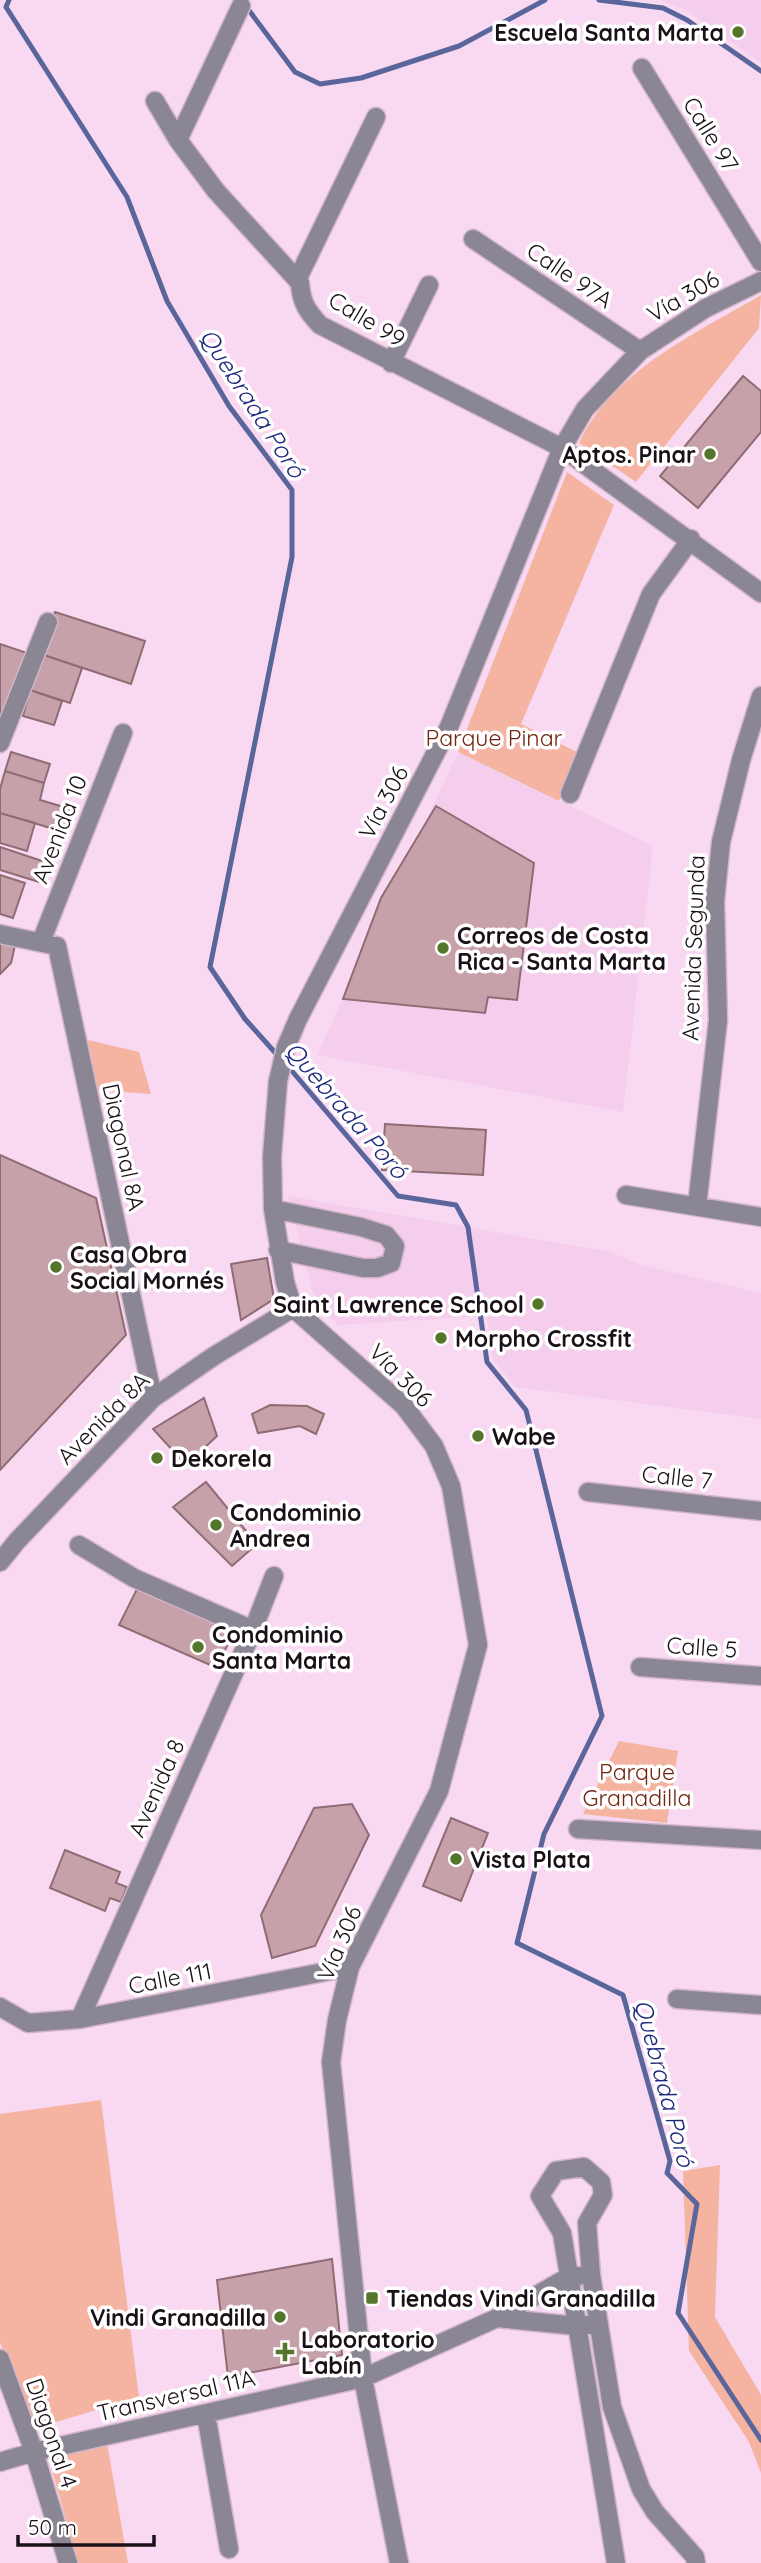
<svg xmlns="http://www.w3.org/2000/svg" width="761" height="2563" viewBox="0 0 761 2563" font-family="Quicksand,sans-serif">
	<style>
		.built { fill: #f4ceec }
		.green { fill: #f5b4a2 }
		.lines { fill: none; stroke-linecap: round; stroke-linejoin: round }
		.stream { stroke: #5a659b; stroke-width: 5 }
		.building { fill: #c7a1a9; stroke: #8f6c73; stroke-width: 2 }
		.minor-casing { stroke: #d0b5ca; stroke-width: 21 }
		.minor { stroke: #8b8693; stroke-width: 18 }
		.poi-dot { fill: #55752b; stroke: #fff; stroke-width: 2.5 }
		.labels { text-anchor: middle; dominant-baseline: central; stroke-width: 7; stroke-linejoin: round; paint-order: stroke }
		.poi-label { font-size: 23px; font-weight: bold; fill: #1a1018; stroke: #fff; text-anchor: start }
		.street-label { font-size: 23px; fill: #1a1018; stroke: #fff }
		.park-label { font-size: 23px; fill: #732510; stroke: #fff }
		.water-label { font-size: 24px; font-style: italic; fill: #1d277c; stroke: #fff }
	</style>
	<rect width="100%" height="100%" fill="#f8d9f1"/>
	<path class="built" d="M660,0H761V63L686,10Z
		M458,752L653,846L623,1112L317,1055Z
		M288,1196L610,1252L641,1265L761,1293V1419L515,1387L493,1358L487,1316L337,1325L313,1293Z"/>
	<path class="green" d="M761,295L759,328L636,482L579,443C614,370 695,334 761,295Z
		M567,472L614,505L521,724L577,752L559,801L458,752Z
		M88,1040L139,1052L151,1094L97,1090Z
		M619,1741L678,1751L667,1823L583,1814Z
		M101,2100L139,2397L33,2429L0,2342V2114Z
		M720,2165L715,2317L761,2395V2473L749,2442L689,2351L683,2171Z
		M107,2443L128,2563H78L47,2452Z"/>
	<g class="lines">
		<path class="stream" d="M9,0L6,7L127,197L167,301L229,406L292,490V557L210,967L245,1019L279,1057
			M599,0L663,8L687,20L761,71
			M245,5L295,72L320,84L361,78L459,46L545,0
			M286,1064L398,1196L456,1205L468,1227L487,1362L526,1410L602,1716L544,1834L517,1943L623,1995L670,2161L667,2173L697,2204L678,2313L761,2440"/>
	</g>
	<path class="building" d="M743,376L761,391V432L698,508L660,476Z
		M55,612L145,641L131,684L41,654Z
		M0,644L27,653L0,725Z
		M41,654L82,668L70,703L30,690Z
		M30,690L62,701L54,725L23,716Z
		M11,752L50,764L44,783L5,771Z
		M5,771L44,783L40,800L74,810L67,833L0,813V789Z
		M436,806L534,863L517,1000L488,997L485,1013L343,999L381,898Z
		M0,813L35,823L27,851L0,843Z
		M0,847L45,862L39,882L0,870Z
		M0,875L25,883L13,918L0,914Z
		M0,938L16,941L11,963L0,974Z
		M385,1124L486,1130L483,1175L382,1170Z
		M0,1155L96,1198L126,1335L0,1470Z
		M267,1258L274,1299L241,1320L231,1264Z
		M204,1398L217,1436L186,1465L153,1429Z
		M270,1405L307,1406L324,1414L316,1434L300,1426L258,1433L252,1414Z
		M206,1482L257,1544L232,1566L173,1507Z
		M139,1585L236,1626L217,1668L119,1625Z
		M352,1804L369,1835L315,1946L272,1958L261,1915L314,1808Z
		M451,1818L488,1833L461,1901L423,1886Z
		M65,1850L120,1872L116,1883L127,1887L121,1902L110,1898L105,1911L50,1888Z
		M332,2259L342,2355L228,2377L217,2280Z"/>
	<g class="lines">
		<g class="minor-casing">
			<path id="minor" d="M642,68L761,262
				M155,101L178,140L216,191L300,283C301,302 307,311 320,325L562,448L761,593
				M178,140L241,6
				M473,239L640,351
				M297,280L376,117
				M391,363L429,285
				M0,743L48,622
				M570,794L651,594L691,539
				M0,934L57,946L153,1398
				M41,942L123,733
				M626,1195L761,1217
				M697,1206L718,1020L715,901L721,842L741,760L761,696
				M273,1209L361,1227L386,1235L395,1246L391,1263L377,1268H363L278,1250
				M588,1492L761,1511
				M79,1545L134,1578L253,1630
				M0,1562L17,1541L153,1398L214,1356L293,1308
				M640,1667L761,1676
				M578,1829L761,1840
				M677,1999L761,2005
				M0,2007L28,2023L80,2019L350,1967
				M80,2019L253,1630L274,1576
				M497,2318L577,2326L587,2325
				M0,2359L34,2452L68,2563
				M206,2414L229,2549
				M0,2462L34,2452L363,2378L497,2318L570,2276H579
				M399,2563L363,2378L331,2062L337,2020L350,1967L439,1791L478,1645L451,1486L434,1446L404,1406L293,1308L285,1282L273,1209L272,1156L278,1081L286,1047L298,1019L449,727L562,448L585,409L640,351L706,308L761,281
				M616,2563L562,2233L540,2196L556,2171L584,2167L601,2182L603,2195L587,2223L591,2275L612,2407L641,2489L655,2512L695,2557L696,2563"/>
		</g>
		<use href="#minor" class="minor"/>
	</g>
	<g class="poi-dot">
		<circle cx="738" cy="32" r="7"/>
		<circle cx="710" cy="454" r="7"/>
		<circle cx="443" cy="948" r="7"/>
		<circle cx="56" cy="1267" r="7"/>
		<circle cx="538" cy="1304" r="7"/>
		<circle cx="441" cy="1338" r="7"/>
		<circle cx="478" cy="1436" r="7"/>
		<circle cx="157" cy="1458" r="7"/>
		<circle cx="216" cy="1525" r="7"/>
		<circle cx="198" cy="1647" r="7"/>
		<circle cx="456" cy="1859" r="7"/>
		<rect x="365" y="2291" width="14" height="14" rx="3.5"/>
		<circle cx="280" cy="2317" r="7"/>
		<path d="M281.5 2341.5h7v7h7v7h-7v7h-7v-7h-7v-7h7z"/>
	</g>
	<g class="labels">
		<g class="poi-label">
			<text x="724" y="32" text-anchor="end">Escuela Santa Marta</text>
			<text x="696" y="454" text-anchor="end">Aptos. Pinar</text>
			<text x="457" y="935">Correos de Costa<tspan x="457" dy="26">Rica - Santa Marta</tspan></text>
			<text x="70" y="1254">Casa Obra<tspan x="70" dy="26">Social Mornés</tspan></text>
			<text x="524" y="1304" text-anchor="end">Saint Lawrence School</text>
			<text x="455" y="1338">Morpho Crossfit</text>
			<text x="492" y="1436">Wabe</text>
			<text x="171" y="1458">Dekorela</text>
			<text x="230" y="1512">Condominio<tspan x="230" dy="26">Andrea</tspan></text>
			<text x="212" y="1634">Condominio<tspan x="212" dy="26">Santa Marta</tspan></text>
			<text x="470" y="1859">Vista Plata</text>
			<text x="386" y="2298">Tiendas Vindi Granadilla</text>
			<text x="266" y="2317" text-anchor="end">Vindi Granadilla</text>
			<text x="301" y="2339">Laboratorio<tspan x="301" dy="26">Labín</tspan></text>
		</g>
		<g class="street-label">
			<text transform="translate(711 134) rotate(58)">Calle 97</text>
			<text transform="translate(570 275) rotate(34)">Calle 97A</text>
			<text transform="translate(683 296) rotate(-30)">Vía 306</text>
			<text transform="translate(367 319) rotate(31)">Calle 99</text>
			<text transform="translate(383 802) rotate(-62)">Vía 306</text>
			<text transform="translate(59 829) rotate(-69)">Avenida 10</text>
			<text transform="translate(693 948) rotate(-88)">Avenida Segunda</text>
			<text transform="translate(124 1147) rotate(78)">Diagonal 8A</text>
			<text transform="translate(401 1375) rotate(45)">Vía 306</text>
			<text transform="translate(103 1418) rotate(-45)">Avenida 8A</text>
			<text transform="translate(677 1477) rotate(6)">Calle 7</text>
			<text transform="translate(702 1647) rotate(4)">Calle 5</text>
			<text transform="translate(156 1788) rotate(-66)">Avenida 8</text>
			<text transform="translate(339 1943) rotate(-67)">Vía 306</text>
			<text transform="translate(170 1978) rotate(-11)">Calle 111</text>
			<text transform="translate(176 2395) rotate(-13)">Transversal 11A</text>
			<text transform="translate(52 2433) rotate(71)">Diagonal 4</text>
		</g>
		<g class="park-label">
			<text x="494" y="737">Parque Pinar</text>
			<text x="637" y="1771">Parque<tspan x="637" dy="26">Granadilla</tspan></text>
		</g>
		<g class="water-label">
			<text transform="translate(253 403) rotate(57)">Quebrada Poró</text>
			<text transform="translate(347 1110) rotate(49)">Quebrada Poró</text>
			<text transform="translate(665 2083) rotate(75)">Quebrada Poró</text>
		</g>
	</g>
	<path d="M18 2535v10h136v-10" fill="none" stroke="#1a1018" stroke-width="3.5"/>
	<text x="28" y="2535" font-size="21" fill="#1a1018" stroke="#ffffff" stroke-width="5" paint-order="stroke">50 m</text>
</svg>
